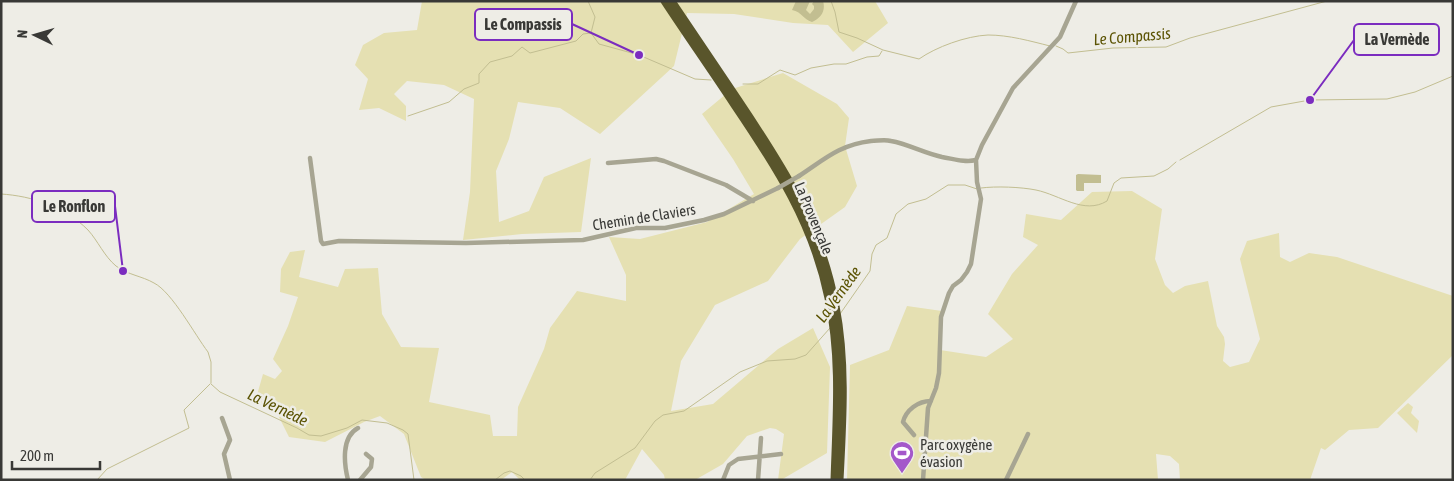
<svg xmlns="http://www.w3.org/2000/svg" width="1454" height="481" viewBox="0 0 1454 481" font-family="'Asap Condensed',sans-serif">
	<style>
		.green { fill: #e5e0b2 }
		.water { fill: #c2be91 }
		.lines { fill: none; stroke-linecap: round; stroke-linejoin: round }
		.stream { stroke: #c2be91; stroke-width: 1 }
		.minor { stroke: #a7a592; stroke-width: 4.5 }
		.highway { stroke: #59552b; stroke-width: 7 }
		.minor-bridge { stroke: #a7a592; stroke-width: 4.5 }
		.labels { text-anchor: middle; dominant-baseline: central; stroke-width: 5; stroke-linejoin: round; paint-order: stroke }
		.street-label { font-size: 15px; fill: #393936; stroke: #eeede6 }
		.poi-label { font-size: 15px; fill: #393936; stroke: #eeede6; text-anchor: start }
		.water-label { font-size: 16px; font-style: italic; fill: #5b5303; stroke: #eeede6 }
		.leader { fill: none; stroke: #7b2cbf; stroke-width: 2 }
		.callout-dot { fill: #7b2cbf; stroke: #eeede6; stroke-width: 2 }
		.callout { fill: #eeede6; stroke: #7b2cbf; stroke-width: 2 }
		.callout-label { font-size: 16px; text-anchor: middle; font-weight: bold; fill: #393936 }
	</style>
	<rect width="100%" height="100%" fill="#eeede6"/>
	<path class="green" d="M422,1H875L888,23L853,52L828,25L793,23L734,14L687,13L674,66L600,134L560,108L518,102L509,139L496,171L499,222L529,211L544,177L591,158L581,232L522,234L463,240L470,192L474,99L444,85L407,81L394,94L406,106V121L379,108L359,110L368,79L355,65L363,45L384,33L417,30Z
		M783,73L837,104L849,118L845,146L857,186L845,207L800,239L768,281L715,305L681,361L671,411L713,404L778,349L813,328L830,367L827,453L781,480H778L784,434L776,429L770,428L747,436L723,464L695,480H665L664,475L642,449L625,480H520L512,472L501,480H426L421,477L404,434L380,416L364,422L325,442L289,437L277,413L255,402L263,374L275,379L282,371L273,359L288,326L298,297L280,292L281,269L290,252L305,250L299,277L338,287L345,269L378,268L382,314L401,347L439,348L429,402L490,415L493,436H517L518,407L544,349L550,328L577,291L626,301V275L609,237L640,239L707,222L754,194L733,159L702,114L732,89Z
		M1132,191L1162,209L1155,259L1165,285L1173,293L1185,286L1208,281L1217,326L1224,337L1225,344L1223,361L1230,367L1249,362L1260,339L1240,259L1247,241L1279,233L1280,257L1290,262L1309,253L1337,257L1453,296V355L1378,428L1349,430L1325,450L1321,448L1310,480H1180L1179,464L1170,456L1156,454L1158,480H847L850,365L889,350L907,306L942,311L940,350L986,357L1013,339L988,314L1012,274L1038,245L1023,237L1026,214L1061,220L1092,192Z
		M1408,403L1413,407L1411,413L1419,421L1417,433L1397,413Z"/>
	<path class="water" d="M796,1H810L806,10L810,14L814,9V6L812,4L814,1H823C826,11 821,18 812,22C803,19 802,12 792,10Z
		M1078,174L1101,175V183H1084V191H1077L1076,190V175Z"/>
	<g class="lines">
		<path class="stream" d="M588,1L595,17L591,33L599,44L639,55L695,79L711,80
			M831,1L835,12L839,32L857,38L883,50L919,59C936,47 966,36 988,35C1009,35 1030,41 1050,46
			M1056,46L1063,49L1068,53L1113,48L1166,47L1190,38L1327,1
			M743,84H758L780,70L795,75L811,68L834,64H846L867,57L879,56L882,51
			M408,116L449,102L464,89L479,83V74L490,62L512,56L522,47L530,53L576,41L583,34L591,33
			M1180,160L1271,107L1310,100L1387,99L1415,92L1453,76
			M981,188C996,186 1021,187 1036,190C1060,195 1084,215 1107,201L1114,183L1121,178L1154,176L1168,169L1176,162
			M1,194C33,196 65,207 88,230C98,241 104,256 116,266C128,275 142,276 154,283C172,292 195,335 208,352L211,362V383
			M840,314L870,271L872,254L876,245L887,238L896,214L908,204L926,199L948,185H965L977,189
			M211,384L220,392L297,428L309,435L321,436L347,428L362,420L387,423L403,430L408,434L414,480
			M97,480L107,469L189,428L184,410L210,384
			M495,480L504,473L510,471L521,476L525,480
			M590,480L595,473L635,448L655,421L663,415L684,411L740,372L767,361L795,359L806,355L830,328"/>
		<path class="minor" d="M310,158L321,241L323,244L339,241L466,243L583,240L636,228H665L704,220L724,214L778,188
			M608,163L656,159L664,161L726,185L753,201
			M799,176C825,159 839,145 871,141C878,141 884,139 891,141C908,144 924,153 942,157C954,159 965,163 976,160
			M222,418L229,437L230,440L224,454L230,480
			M914,435L903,422C906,410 918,401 931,401
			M348,480C344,464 341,437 358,428
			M360,480L371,467L372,459L366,454
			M723,480L729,465L738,459L781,454
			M758,480L761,438
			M923,480L928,408L936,388L939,373L941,317L949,293L953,286L961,280L967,272L971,264L981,199L977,182L976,160L982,145L1013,88L1060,37L1076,1
			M1006,480L1028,434"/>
		<path class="highway" d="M664,1C687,36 711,70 734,105C776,167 813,224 828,298C841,358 836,419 834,480
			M672,1C694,34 716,66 738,99C783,166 821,224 836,306C847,363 843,422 840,480"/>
		<path class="minor-bridge" d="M778,188L799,176"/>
	</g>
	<defs>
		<g id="stadium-pin" transform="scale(1.25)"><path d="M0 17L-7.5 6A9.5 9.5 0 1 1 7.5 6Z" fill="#a458ca" stroke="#eeede6"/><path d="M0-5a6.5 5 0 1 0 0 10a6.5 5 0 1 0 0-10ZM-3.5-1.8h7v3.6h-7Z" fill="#fff"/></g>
	</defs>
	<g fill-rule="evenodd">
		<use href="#stadium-pin" x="902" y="453"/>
	</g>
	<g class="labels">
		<g class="street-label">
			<text transform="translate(644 217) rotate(-9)">Chemin de Claviers</text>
			<text transform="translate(814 218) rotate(67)">La Provençale</text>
		</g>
		<g class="poi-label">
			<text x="920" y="444">Parc oxygène<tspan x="920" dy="17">évasion</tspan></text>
		</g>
		<g class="water-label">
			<text transform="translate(1132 36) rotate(-5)">Le Compassis</text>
			<text transform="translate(838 294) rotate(-54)">La Vernède</text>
			<text transform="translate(278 407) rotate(26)">La Vernède</text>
		</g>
	</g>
	<path class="leader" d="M639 55L572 24M1310 100L1354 40M123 271L115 206"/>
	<g class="callout-dot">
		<circle cx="639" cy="55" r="5"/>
		<circle cx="1310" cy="100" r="5"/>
		<circle cx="123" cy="271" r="5"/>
	</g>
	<g class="callout">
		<rect x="475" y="9" width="97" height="31" rx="5"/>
		<rect x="1354" y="24" width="85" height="31" rx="5"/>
		<rect x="32" y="191" width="83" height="31" rx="5"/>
	</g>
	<g class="callout-label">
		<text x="523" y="30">Le Compassis</text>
		<text x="1397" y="45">La Vernède</text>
		<text x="74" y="212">Le Ronflon</text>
	</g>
	<rect width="1454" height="481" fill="none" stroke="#393936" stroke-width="5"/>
	<g transform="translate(35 35) rotate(275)" stroke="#eeede6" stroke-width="4" paint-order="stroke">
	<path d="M0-4L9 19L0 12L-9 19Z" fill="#393936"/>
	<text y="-8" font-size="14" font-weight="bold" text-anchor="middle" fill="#393936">N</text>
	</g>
	<path d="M12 461v8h88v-8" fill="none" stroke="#393936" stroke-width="2.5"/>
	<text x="20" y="461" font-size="15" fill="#393936" stroke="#eeede6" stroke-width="4" paint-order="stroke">200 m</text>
</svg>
